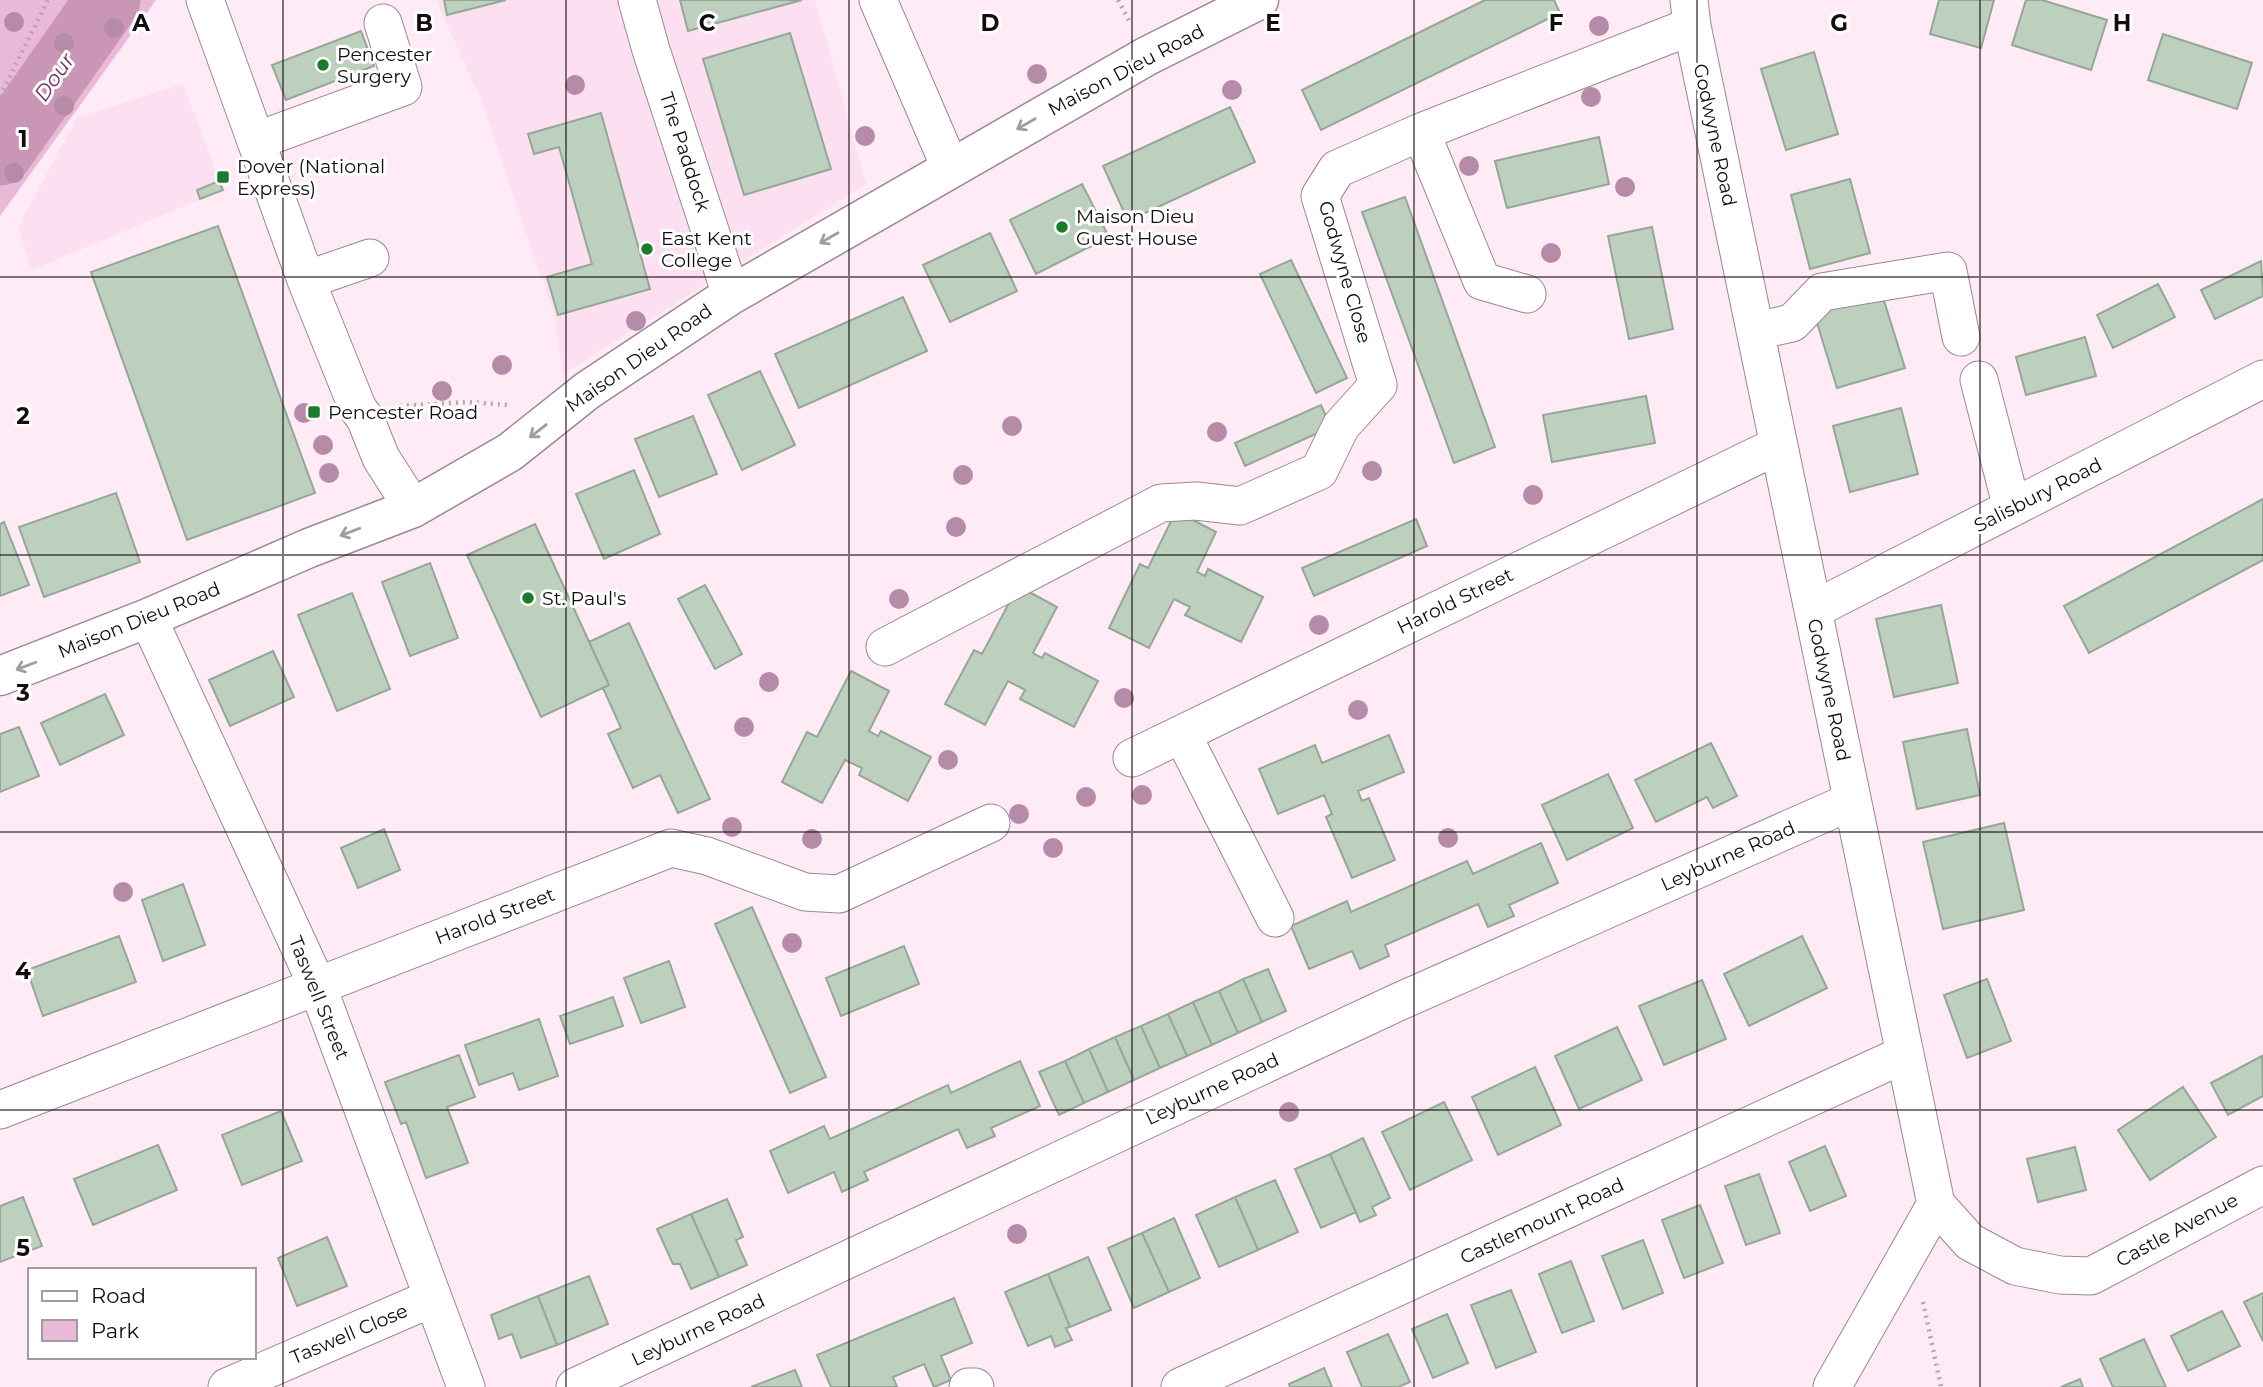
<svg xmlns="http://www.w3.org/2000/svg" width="2263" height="1387" viewBox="0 0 2263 1387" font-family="Montserrat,sans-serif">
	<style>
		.built { fill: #fddff2 }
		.green { fill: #eab9d8 }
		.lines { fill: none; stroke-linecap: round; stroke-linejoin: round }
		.river { stroke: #c996b6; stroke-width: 65 }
		.building { fill: #bdcfbd; stroke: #95a796; stroke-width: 2 }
		.minor-casing { stroke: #9c8794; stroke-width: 39 }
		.major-casing { stroke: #9c8794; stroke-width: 41 }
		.path { stroke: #b5a6ae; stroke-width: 4.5; stroke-dasharray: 2 5; stroke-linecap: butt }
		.minor { stroke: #fff; stroke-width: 37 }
		.major { stroke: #fff; stroke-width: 38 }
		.tree { fill: #b68ba7 }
		.oneway { stroke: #a09d9f }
		.grid { fill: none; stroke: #120b0f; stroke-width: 2; stroke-opacity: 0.55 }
		.poi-dot { fill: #187c2e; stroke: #fff; stroke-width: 2.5 }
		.labels { text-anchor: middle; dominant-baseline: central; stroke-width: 6; stroke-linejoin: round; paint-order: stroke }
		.poi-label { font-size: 19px; fill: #120b0f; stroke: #fff; text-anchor: start }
		.street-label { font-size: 19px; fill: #120b0f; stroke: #fff }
		.water-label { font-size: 21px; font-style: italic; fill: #70325d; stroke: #fff }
		.grid-label { font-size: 23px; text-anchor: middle; font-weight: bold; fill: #120b0f; stroke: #fff; stroke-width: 6; stroke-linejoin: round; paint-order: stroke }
	</style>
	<rect width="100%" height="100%" fill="#feebf6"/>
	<path class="built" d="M436,0H815L866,184L563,374L554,314L480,97Z
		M183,84L223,190L32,270L18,227L77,118Z"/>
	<path class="green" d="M0,0H156L0,216Z"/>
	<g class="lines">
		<path class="river" d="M0,153L108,0"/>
	</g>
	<path class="building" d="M444,0H506L447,15Z
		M680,0H802L688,31Z
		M1485,0H1554L1560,13L1321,130L1302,90Z
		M1939,0H1994L1981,48L1930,34Z
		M2026,0H2042L2107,20L2091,70L2012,45Z
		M361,31L374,66L286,100L272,65Z
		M790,33L831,169L744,195L703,59Z
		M2163,34L2252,63L2237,109L2148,80Z
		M1814,52L1838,134L1786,150L1761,69Z
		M1230,107L1255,162L1128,221L1103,166Z
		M601,113L650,289L558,315L547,277L592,264L559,147L534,154L528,134Z
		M1599,137L1609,184L1507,208L1495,161Z
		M1850,179L1870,253L1810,269L1791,195Z
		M219,181L223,190L200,199L197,190Z
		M1082,184L1109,237L1036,274L1010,220Z
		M1405,197L1495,447L1454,463L1362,212Z
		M218,226L315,493L187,540L91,272Z
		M1652,227L1673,329L1629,339L1608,236Z
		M990,233L1017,291L950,322L923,265Z
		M1291,260L1347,378L1316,393L1260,274Z
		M2261,261L2263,296L2215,319L2201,290Z
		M2158,284L2175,317L2113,348L2097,315Z
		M1881,291L1905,368L1837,388L1814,313Z
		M903,297L927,351L799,408L775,354Z
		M2085,337L2096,376L2026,395L2016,357Z
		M760,371L795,445L742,470L708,395Z
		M1646,396L1655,443L1552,462L1543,415Z
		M1321,405L1331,427L1245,466L1235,443Z
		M1901,408L1918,474L1850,492L1833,426Z
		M693,416L717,474L659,497L635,439Z
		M634,470L660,534L604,559L576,494Z
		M116,493L140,562L44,597L19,527Z
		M2263,499V560L2089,653L2064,606Z
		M1176,511L1216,532L1197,572L1205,576L1208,569L1263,597L1241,642L1185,615L1190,607L1174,599L1149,648L1109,628L1140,564L1148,568Z
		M1416,519L1427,546L1314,596L1302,568Z
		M4,522L29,585L0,596V524Z
		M535,524L609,685L541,717L467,555Z
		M430,563L458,638L410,656L382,582Z
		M705,585L742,654L715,669L678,599Z
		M1018,586L1057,607L1033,653L1042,658L1045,653L1098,681L1074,727L1020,699L1025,690L1008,681L985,725L945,704L974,650L982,654Z
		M352,593L390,689L337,711L298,615Z
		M1941,605L1958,683L1894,697L1876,619Z
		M629,623L710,799L678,813L660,775L633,788L608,734L621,728L603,688L609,685L589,642Z
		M273,651L294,697L230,726L209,680Z
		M851,671L889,691L869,731L878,736L881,731L931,757L908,801L859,775L862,768L845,760L822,803L782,782L807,732L817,737Z
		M105,694L124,735L60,765L41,723Z
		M19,727L39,776L0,792V734Z
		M1967,729L1980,795L1917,809L1903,742Z
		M1389,735L1404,772L1358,791L1362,801L1369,798L1395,860L1352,878L1326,817L1332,814L1324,795L1278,814L1259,769L1315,745L1322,763Z
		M1711,743L1737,796L1713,808L1707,797L1656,822L1635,780Z
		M1608,774L1633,828L1567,860L1542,805Z
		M2004,823L2024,910L1943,929L1923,842Z
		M384,829L400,870L358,888L341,848Z
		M1541,843L1558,883L1509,905L1514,916L1488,927L1478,904L1385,945L1389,956L1360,969L1352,951L1309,969L1291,926L1347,901L1351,912L1467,861L1473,874Z
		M183,884L205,945L163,961L142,900Z
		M752,907L826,1077L790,1093L715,924Z
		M119,936L136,982L43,1016L27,970Z
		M1802,936L1827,988L1749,1026L1724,974Z
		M904,946L919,984L841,1016L826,978Z
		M669,961L685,1007L641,1023L624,978Z
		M1268,969L1286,1011L1262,1022L1243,979Z
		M1243,979L1262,1022L1238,1033L1219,991Z
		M1987,979L2011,1041L1967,1058L1944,995Z
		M1702,980L1726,1039L1664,1065L1639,1006Z
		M1219,991L1238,1033L1212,1045L1193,1002Z
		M613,997L623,1026L570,1044L560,1016Z
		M1193,1002L1212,1045L1187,1056L1168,1014Z
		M1168,1014L1187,1056L1160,1068L1141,1026Z
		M539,1019L558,1076L519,1090L513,1073L479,1085L465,1045Z
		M1141,1026L1160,1068L1134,1080L1115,1037Z
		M1617,1027L1642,1080L1579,1109L1555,1056Z
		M1115,1037L1134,1080L1108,1092L1089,1049Z
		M1089,1049L1108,1092L1084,1103L1065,1061Z
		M459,1055L475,1097L447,1107L468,1163L426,1178L406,1122L401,1124L385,1082Z
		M2262,1056L2263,1096L2228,1115L2211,1083Z
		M1020,1061L1040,1106L991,1128L995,1136L967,1148L958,1129L864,1172L868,1180L842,1192L834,1172L788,1193L770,1151L824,1126L830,1139L948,1085L951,1093Z
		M1065,1061L1084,1103L1059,1115L1039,1072Z
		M1535,1067L1561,1125L1498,1155L1472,1097Z
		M2183,1087L2216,1137L2150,1180L2118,1130Z
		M1444,1102L1472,1160L1410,1190L1382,1132Z
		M281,1111L302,1161L242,1185L222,1135Z
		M1363,1138L1390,1198L1372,1207L1376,1215L1360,1222L1330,1154Z
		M158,1145L177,1190L93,1225L74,1179Z
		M1825,1146L1846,1196L1810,1211L1789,1162Z
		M2075,1147L2086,1190L2038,1202L2027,1159Z
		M1330,1154L1356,1212L1321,1228L1295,1169Z
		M1759,1174L1780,1233L1746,1245L1725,1186Z
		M1275,1180L1298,1232L1258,1250L1235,1197Z
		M23,1197L42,1246L0,1262V1206Z
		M1235,1197L1258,1250L1219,1267L1196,1215Z
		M727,1199L743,1237L736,1240L747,1265L719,1277L691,1214Z
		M1700,1205L1723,1263L1684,1278L1662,1220Z
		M691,1214L719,1277L691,1289L680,1264H673L657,1229Z
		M1174,1218L1200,1278L1169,1292L1142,1233Z
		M1142,1233L1169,1292L1134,1308L1108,1248Z
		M327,1237L347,1286L297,1306L278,1258Z
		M1643,1240L1663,1293L1623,1309L1602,1256Z
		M1088,1257L1111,1310L1070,1327L1048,1274Z
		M1571,1261L1594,1321L1562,1333L1539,1274Z
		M1048,1274L1070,1327L1066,1328L1072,1340L1055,1347L1051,1336L1028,1346L1005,1292Z
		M589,1276L608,1324L557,1345L538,1296Z
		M1511,1290L1536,1352L1496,1368L1471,1305Z
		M2263,1293V1341L2244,1302Z
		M538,1296L557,1345L521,1358L512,1334L499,1339L491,1315Z
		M954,1298L972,1343L941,1356L951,1380L934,1387L924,1364L893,1377L897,1387H831L817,1355Z
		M2222,1311L2240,1346L2188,1371L2171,1336Z
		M1447,1314L1468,1363L1433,1378L1412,1329Z
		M1388,1334L1410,1382L1398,1387H1362L1347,1352Z
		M2144,1339L2166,1387H2113L2100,1359Z
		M1324,1368L1332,1387H1290L1289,1384Z
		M795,1370L802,1387H751Z
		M2080,1379L2083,1387H2061Z"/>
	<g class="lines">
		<g class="minor-casing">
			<path id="minor" d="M205,0L306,280L358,409L365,418L381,458L413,508
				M637,0L651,50L731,295
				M878,0L950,167
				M1689,0L1692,26L1936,1204L1970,1242L2015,1266L2060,1275L2091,1276L2263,1185
				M1421,132L1482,281L1527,294
				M256,141L403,87L383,23
				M306,280L370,258
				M1755,331L1792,323L1822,292L1948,271L1961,337
				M1979,380L2012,508
				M1813,610L2263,379
				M148,618L317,985L466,1387
				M885,647L1161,503L1196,501L1240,506L1319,471L1341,426L1378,385L1320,196L1337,169L1421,132L1692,26
				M1182,734L1275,918
				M1132,758L1779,445
				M0,1110L671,848L707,856L805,892L839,894L991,823
				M227,1387L432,1298
				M575,1387L1396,1003L1852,801
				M968,1387H975
				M1180,1387L1905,1054
				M1832,1387L1936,1204"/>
		</g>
		<g class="major-casing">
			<path id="major" d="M0,676L148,618L309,548L413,508L510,452L588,390L731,295L1147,56L1259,0"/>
		</g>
		<path class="path" d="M1118,0L1131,24
			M0,96L48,0
			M400,406L467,402L510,405
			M1923,1302L1941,1387"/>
		<use href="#minor" class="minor"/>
		<use href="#major" class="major"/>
	</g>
	<g class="tree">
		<circle cx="14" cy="22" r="10"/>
		<circle cx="1599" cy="26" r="10"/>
		<circle cx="114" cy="28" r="10"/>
		<circle cx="64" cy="43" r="10"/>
		<circle cx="1037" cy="74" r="10"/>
		<circle cx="575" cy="85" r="10"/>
		<circle cx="1232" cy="90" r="10"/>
		<circle cx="1591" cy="97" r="10"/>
		<circle cx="64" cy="106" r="10"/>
		<circle cx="865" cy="136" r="10"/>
		<circle cx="1469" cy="166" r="10"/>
		<circle cx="14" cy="173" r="10"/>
		<circle cx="1625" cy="187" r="10"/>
		<circle cx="1551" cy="253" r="10"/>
		<circle cx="636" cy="321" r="10"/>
		<circle cx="502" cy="365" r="10"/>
		<circle cx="442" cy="391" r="10"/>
		<circle cx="304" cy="413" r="10"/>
		<circle cx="1012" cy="426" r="10"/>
		<circle cx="1217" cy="432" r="10"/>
		<circle cx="323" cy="445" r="10"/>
		<circle cx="1372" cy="471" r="10"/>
		<circle cx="329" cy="473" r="10"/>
		<circle cx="963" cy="475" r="10"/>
		<circle cx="1533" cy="495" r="10"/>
		<circle cx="956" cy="527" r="10"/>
		<circle cx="899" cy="599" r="10"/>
		<circle cx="1319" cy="625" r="10"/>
		<circle cx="769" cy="682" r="10"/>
		<circle cx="1124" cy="698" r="10"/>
		<circle cx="1358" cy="710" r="10"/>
		<circle cx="744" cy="727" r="10"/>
		<circle cx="948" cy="760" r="10"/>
		<circle cx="1142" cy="795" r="10"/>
		<circle cx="1086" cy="797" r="10"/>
		<circle cx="1019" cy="814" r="10"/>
		<circle cx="732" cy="827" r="10"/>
		<circle cx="1448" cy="838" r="10"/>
		<circle cx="812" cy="839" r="10"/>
		<circle cx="1053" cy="848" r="10"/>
		<circle cx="123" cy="892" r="10"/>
		<circle cx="792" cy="943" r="10"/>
		<circle cx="1289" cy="1112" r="10"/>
		<circle cx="1017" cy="1234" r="10"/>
	</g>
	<defs><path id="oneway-shaft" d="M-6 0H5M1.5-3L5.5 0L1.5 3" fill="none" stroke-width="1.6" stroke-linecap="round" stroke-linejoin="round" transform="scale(1.75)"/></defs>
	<g class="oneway">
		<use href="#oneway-shaft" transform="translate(1026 124) rotate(150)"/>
		<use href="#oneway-shaft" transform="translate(829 238) rotate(150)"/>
		<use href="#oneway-shaft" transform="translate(538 431) rotate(142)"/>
		<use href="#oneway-shaft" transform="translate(350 532) rotate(159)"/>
		<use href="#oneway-shaft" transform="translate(26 666) rotate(159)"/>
	</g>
	<path class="grid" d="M283,0V1387M566,0V1387M849,0V1387M1132,0V1387M1414,0V1387M1697,0V1387M1980,0V1387M0,277H2263M0,555H2263M0,832H2263M0,1110H2263"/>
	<g class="poi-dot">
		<circle cx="323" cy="65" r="7"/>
		<rect x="216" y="170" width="14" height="14" rx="3.5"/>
		<circle cx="1062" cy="227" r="7"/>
		<circle cx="647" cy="249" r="7"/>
		<rect x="307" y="405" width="14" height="14" rx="3.5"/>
		<circle cx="528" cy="598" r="7"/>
	</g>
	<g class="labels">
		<g class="poi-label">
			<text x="337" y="54">Pencester<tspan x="337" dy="22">Surgery</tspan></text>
			<text x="237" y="166">Dover (National<tspan x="237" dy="22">Express)</tspan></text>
			<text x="1076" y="216">Maison Dieu<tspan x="1076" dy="22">Guest House</tspan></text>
			<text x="661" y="238">East Kent<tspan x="661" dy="22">College</tspan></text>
			<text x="328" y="412">Pencester Road</text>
			<text x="542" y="598">St. Paul's</text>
		</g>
		<g class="street-label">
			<text transform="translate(1126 70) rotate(-28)">Maison Dieu Road</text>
			<text transform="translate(1715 135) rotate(78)">Godwyne Road</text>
			<text transform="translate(685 152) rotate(72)">The Paddock</text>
			<text transform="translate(1345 272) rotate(74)">Godwyne Close</text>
			<text transform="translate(639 358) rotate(-35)">Maison Dieu Road</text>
			<text transform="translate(2038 495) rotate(-27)">Salisbury Road</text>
			<text transform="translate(1455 601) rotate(-26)">Harold Street</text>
			<text transform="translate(139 620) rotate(-22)">Maison Dieu Road</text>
			<text transform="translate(1829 690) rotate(78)">Godwyne Road</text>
			<text transform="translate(1728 856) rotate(-24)">Leyburne Road</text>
			<text transform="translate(495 916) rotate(-21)">Harold Street</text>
			<text transform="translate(319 998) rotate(68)">Taswell Street</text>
			<text transform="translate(1212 1089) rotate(-25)">Leyburne Road</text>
			<text transform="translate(1542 1221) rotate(-25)">Castlemount Road</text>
			<text transform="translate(2177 1230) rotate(-28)">Castle Avenue</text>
			<text transform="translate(698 1330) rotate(-25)">Leyburne Road</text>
			<text transform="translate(349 1334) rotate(-23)">Taswell Close</text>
		</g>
		<g class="water-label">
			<text transform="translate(54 77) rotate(-55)">Dour</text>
		</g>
	</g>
	<g class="grid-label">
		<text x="141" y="31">A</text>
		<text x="424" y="31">B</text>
		<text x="707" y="31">C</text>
		<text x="990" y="31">D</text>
		<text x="1273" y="31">E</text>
		<text x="1556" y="31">F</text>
		<text x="1839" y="31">G</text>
		<text x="2122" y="31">H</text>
		<text x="23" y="147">1</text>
		<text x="23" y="424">2</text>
		<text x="23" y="701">3</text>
		<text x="23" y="979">4</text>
		<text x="23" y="1256">5</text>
	</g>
	<rect x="28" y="1268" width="228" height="91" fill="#ffffff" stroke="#a09d9f" stroke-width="2"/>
	<rect x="42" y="1291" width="35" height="10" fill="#ffffff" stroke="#a09d9f" stroke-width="2"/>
	<text x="91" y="1303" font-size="21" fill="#120b0f">Road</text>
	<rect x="42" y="1320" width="35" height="21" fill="#eab9d8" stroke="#a09d9f" stroke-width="2"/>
	<text x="91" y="1338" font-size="21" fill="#120b0f">Park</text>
</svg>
